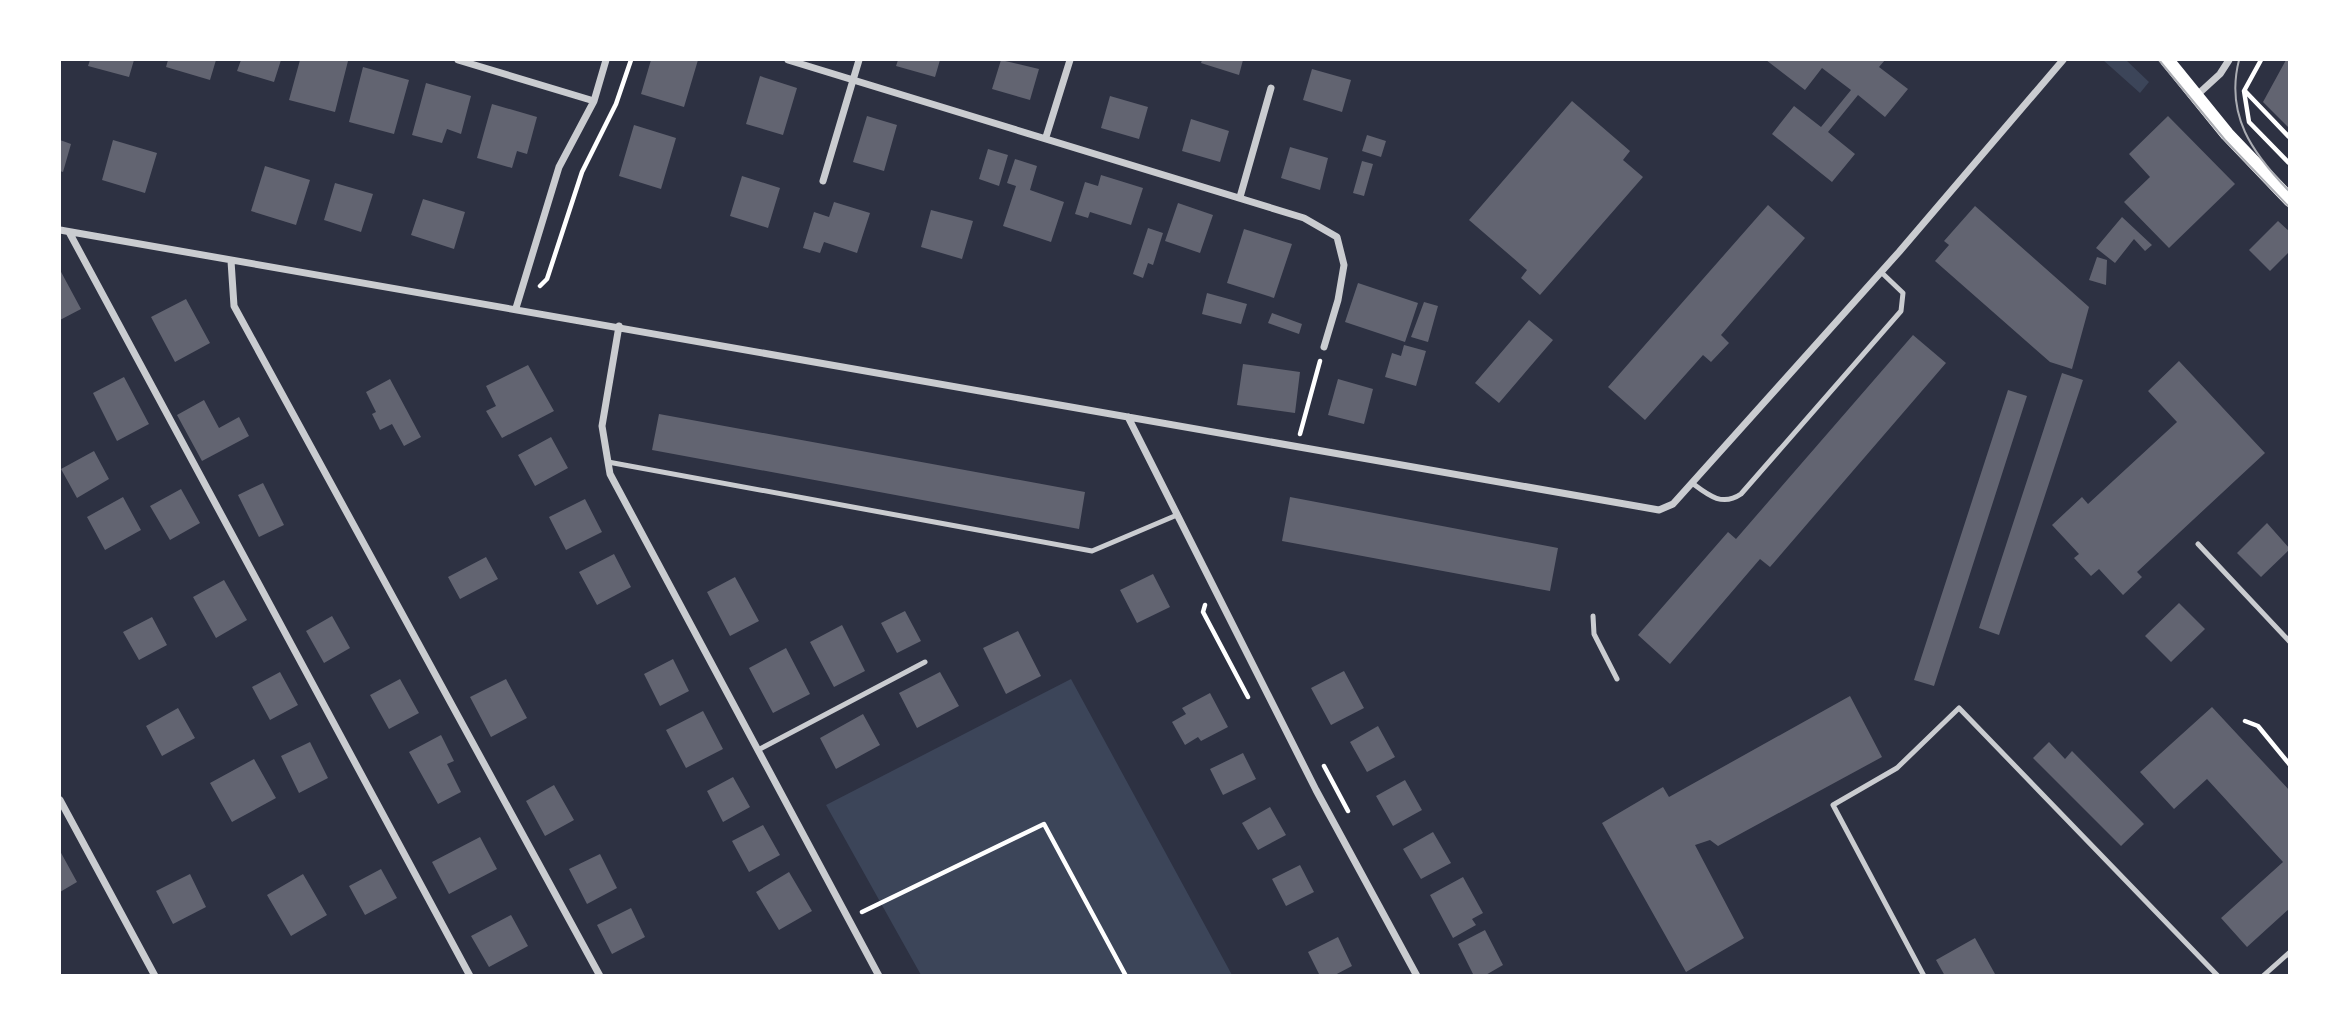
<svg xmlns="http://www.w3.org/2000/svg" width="2349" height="1035" viewBox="0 0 2349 1035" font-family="'Public Sans',sans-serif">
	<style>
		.green { fill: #3c4559 }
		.building { fill: #626471 }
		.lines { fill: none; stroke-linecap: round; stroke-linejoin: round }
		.path { stroke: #fff; stroke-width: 4.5 }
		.service { stroke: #caccd0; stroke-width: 5 }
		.minor { stroke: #caccd0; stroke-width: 7 }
		.secondary { stroke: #fff; stroke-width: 14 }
		.tram { stroke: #abadb3; stroke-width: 2 }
	</style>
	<rect width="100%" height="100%" fill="#2d3142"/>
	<path class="green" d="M2103,60H2126L2149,82L2140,93Z
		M1071,679L1232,975H921L826,805Z"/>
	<path class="building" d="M90,60H134L129,77L88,66Z
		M168,60H216L210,80L166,67Z
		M241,60H281L274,82L237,71Z
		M300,60L348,61L335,112L289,100Z
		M651,60H698L684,107L641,94Z
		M898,60H940L935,77L896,66Z
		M1001,60L1039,69L1030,100L992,89Z
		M1202,60H1243L1239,75L1201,63Z
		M1766,60H1885L1879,67L1908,89L1885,117L1858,95L1828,132L1855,154L1832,182L1772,134L1794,106L1821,127L1851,90L1822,68L1805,90Z
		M2286,60H2290V129L2263,102Z
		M363,67L409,80L394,134L349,122Z
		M1312,69L1351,80L1342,112L1303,100Z
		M760,76L797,88L783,135L746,124Z
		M426,83L471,96L461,134L447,129L442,143L412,135Z
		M1110,96L1148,107L1139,139L1101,128Z
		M1572,101L1630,151L1623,160L1643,177L1540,295L1521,278L1527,270L1469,220Z
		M492,104L537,117L527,154L517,151L512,168L477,158Z
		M867,116L897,125L884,171L853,162Z
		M2168,116L2235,184L2169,248L2124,202L2150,177L2129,154Z
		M1191,119L1229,131L1220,162L1182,151Z
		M634,125L676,138L661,189L619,176Z
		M1367,135L1386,141L1381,157L1362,151Z
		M60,140L71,144L63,172L60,171Z
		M113,140L157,153L145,193L102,180Z
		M1290,147L1328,158L1320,190L1281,178Z
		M988,149L1008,155L999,186L979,179Z
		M1015,159L1037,166L1030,190L1064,202L1051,242L1003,226L1016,186L1007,183Z
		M1362,161L1373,164L1364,196L1353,193Z
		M265,166L310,180L296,225L251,211Z
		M1101,175L1143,188L1131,225L1090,212L1088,218L1075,214L1085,182L1098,186Z
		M742,176L780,188L768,228L730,216Z
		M335,183L373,194L361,232L324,220Z
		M423,199L465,212L454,249L411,235Z
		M834,202L870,213L857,253L824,242L820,253L803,248L814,212L829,217Z
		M1178,203L1213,215L1200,253L1165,241Z
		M1768,205L1805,238L1721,335L1729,343L1711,362L1703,355L1645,420L1608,387Z
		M1975,206L2089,307L2072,369L2050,362L1935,261L1949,245L1944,241Z
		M931,210L973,221L962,259L921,247Z
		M2122,217L2152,245L2145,251L2134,239L2115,263L2096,248Z
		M2278,221L2290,232V251L2270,271L2249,250Z
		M1148,228L1163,233L1153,265L1148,263L1143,278L1133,274Z
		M1244,229L1292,244L1274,298L1227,283Z
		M2097,257L2107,260L2106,285L2089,280Z
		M60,270L81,309L60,320Z
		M1358,283L1418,303L1405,342L1345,322Z
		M1207,293L1247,304L1241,324L1202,314Z
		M186,299L210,343L175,362L151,317Z
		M1424,302L1438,306L1428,342L1411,337Z
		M1272,313L1302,324L1299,334L1268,323Z
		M1529,320L1553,340L1499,403L1475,383Z
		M1913,335L1946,363L1770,567L1760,559L1670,664L1638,635L1728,532L1736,539Z
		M1404,345L1426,351L1416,386L1385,377L1392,353L1401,356Z
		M2179,361L2265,453L2137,572L2142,577L2123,595L2099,569L2091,576L2074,558L2079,554L2052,525L2082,497L2088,504L2177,422L2148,391Z
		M1243,364L1300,372L1295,413L1237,405Z
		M528,365L554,411L502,438L486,411L496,406L486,386Z
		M2062,373L2083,380L1999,635L1979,628Z
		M124,377L149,424L117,441L93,393Z
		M390,379L421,437L404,446L392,424L380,430L372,414L376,412L366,392Z
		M1338,379L1373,389L1364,424L1328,415Z
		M2008,390L2027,396L1934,686L1914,680Z
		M204,400L219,428L239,417L249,436L202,461L177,415Z
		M659,414L1085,492L1079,529L652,450Z
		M551,437L568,468L535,486L518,455Z
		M94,451L109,479L77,498L61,469Z
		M263,483L284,525L259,537L238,495Z
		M181,489L200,523L170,540L150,506Z
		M123,497L141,530L105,550L87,517Z
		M1290,497L1558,548L1550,591L1282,541Z
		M585,499L602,532L566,550L549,517Z
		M2267,523L2290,549L2261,577L2237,553Z
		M614,554L631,587L597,605L579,572Z
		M486,557L498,579L460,599L448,577Z
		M1153,574L1170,607L1137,623L1120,590Z
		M735,577L759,621L730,636L707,592Z
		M224,580L247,620L216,638L193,597Z
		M2179,603L2205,629L2171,662L2145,636Z
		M905,611L921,641L897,653L881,623Z
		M332,616L350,648L324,663L306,631Z
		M152,617L167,645L139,660L123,632Z
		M842,625L865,671L834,687L810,642Z
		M1018,631L1041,676L1006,694L983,648Z
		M786,648L810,694L773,713L749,668Z
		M673,659L689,691L660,706L644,674Z
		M1344,671L1364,708L1331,725L1311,688Z
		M280,672L298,705L270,720L252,687Z
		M940,672L959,706L917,728L899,693Z
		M400,679L419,713L389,729L370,695Z
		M506,679L527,718L491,737L470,697Z
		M1210,693L1228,727L1201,741L1198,737L1185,745L1172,722L1186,714L1182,708Z
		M1850,696L1882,757L1718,846L1710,840L1695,845L1744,938L1686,972L1602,823L1663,787L1669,797Z
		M2212,707L2290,791V908L2247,947L2221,918L2283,862L2207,779L2174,809L2140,772Z
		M178,708L195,738L162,756L146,726Z
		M703,711L723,749L686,768L666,730Z
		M863,714L880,745L836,769L820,738Z
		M1378,726L1395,757L1367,772L1350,742Z
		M441,735L454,761L447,764L461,792L438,804L409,752Z
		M310,742L328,778L299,793L281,756Z
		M2049,742L2065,759L2072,751L2144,824L2121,846L2033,758Z
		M1243,753L1256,779L1223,795L1210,769Z
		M254,759L276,798L232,822L210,783Z
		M733,777L750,807L723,822L707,791Z
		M1405,780L1422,810L1393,826L1376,796Z
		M554,785L574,820L545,836L526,801Z
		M1270,807L1286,835L1258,850L1242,823Z
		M763,825L780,855L749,872L732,841Z
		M1433,832L1451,863L1421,879L1403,849Z
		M480,837L497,869L449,894L432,862Z
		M60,851L77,882L60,892Z
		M600,854L617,888L587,904L569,869Z
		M1300,865L1314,892L1286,906L1272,879Z
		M381,869L397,898L365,915L349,886Z
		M789,872L812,911L779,930L756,892Z
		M190,874L206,907L173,924L156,891Z
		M303,874L327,915L291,936L267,895Z
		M1463,877L1483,913L1472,919L1476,925L1453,938L1430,895Z
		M631,908L645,937L612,954L597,925Z
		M511,915L528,946L489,967L471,936Z
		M1485,930L1503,965L1484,976H1474L1458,944Z
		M1338,937L1352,966L1333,976H1320L1308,952Z
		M1975,938L1995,974L1945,976L1936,960Z"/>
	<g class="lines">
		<path class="path" d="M2261,60L2244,91L2249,122L2290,164
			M2245,91L2290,138
			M540,286L547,279L582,172L616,104L631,60
			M1300,434L1320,361
			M1205,605L1203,612L1248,697
			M2245,721L2258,726L2290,765
			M1324,766L1348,811
			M862,912L1044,824L1126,976"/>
		<path class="service" d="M608,462L1092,551L1177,515
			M1692,483C1708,495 1722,507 1741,494L1901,311L1903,293L1881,272
			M2198,544L2290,642
			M1593,616L1594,634L1617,679
			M758,750L925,662
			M1924,976L1833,805L1897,768L1959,708L2218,976
			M2263,976L2290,952"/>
		<path class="minor" d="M458,60L594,101
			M788,60L1304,218L1337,237L1344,265L1338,300L1324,347
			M2196,96L2220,74L2229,60
			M1046,137L1070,60
			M823,181L859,60
			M1240,197L1271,88
			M60,230L1659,510L1673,504L1899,252L2063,60
			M69,232L470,976
			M231,261L234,306L600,976
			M516,308L559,167L594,101L606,60
			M619,326L602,426L610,474L879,976
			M1128,417L1316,790L1417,976
			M60,800L155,976"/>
		<path class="secondary" d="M2167,60L2227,134L2290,200"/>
		<path class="tram" d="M2159,60L2225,140L2290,208
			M2239,60C2225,115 2252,153 2290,192"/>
	</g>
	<rect width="2349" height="1035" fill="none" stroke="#ffffff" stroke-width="122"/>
</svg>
